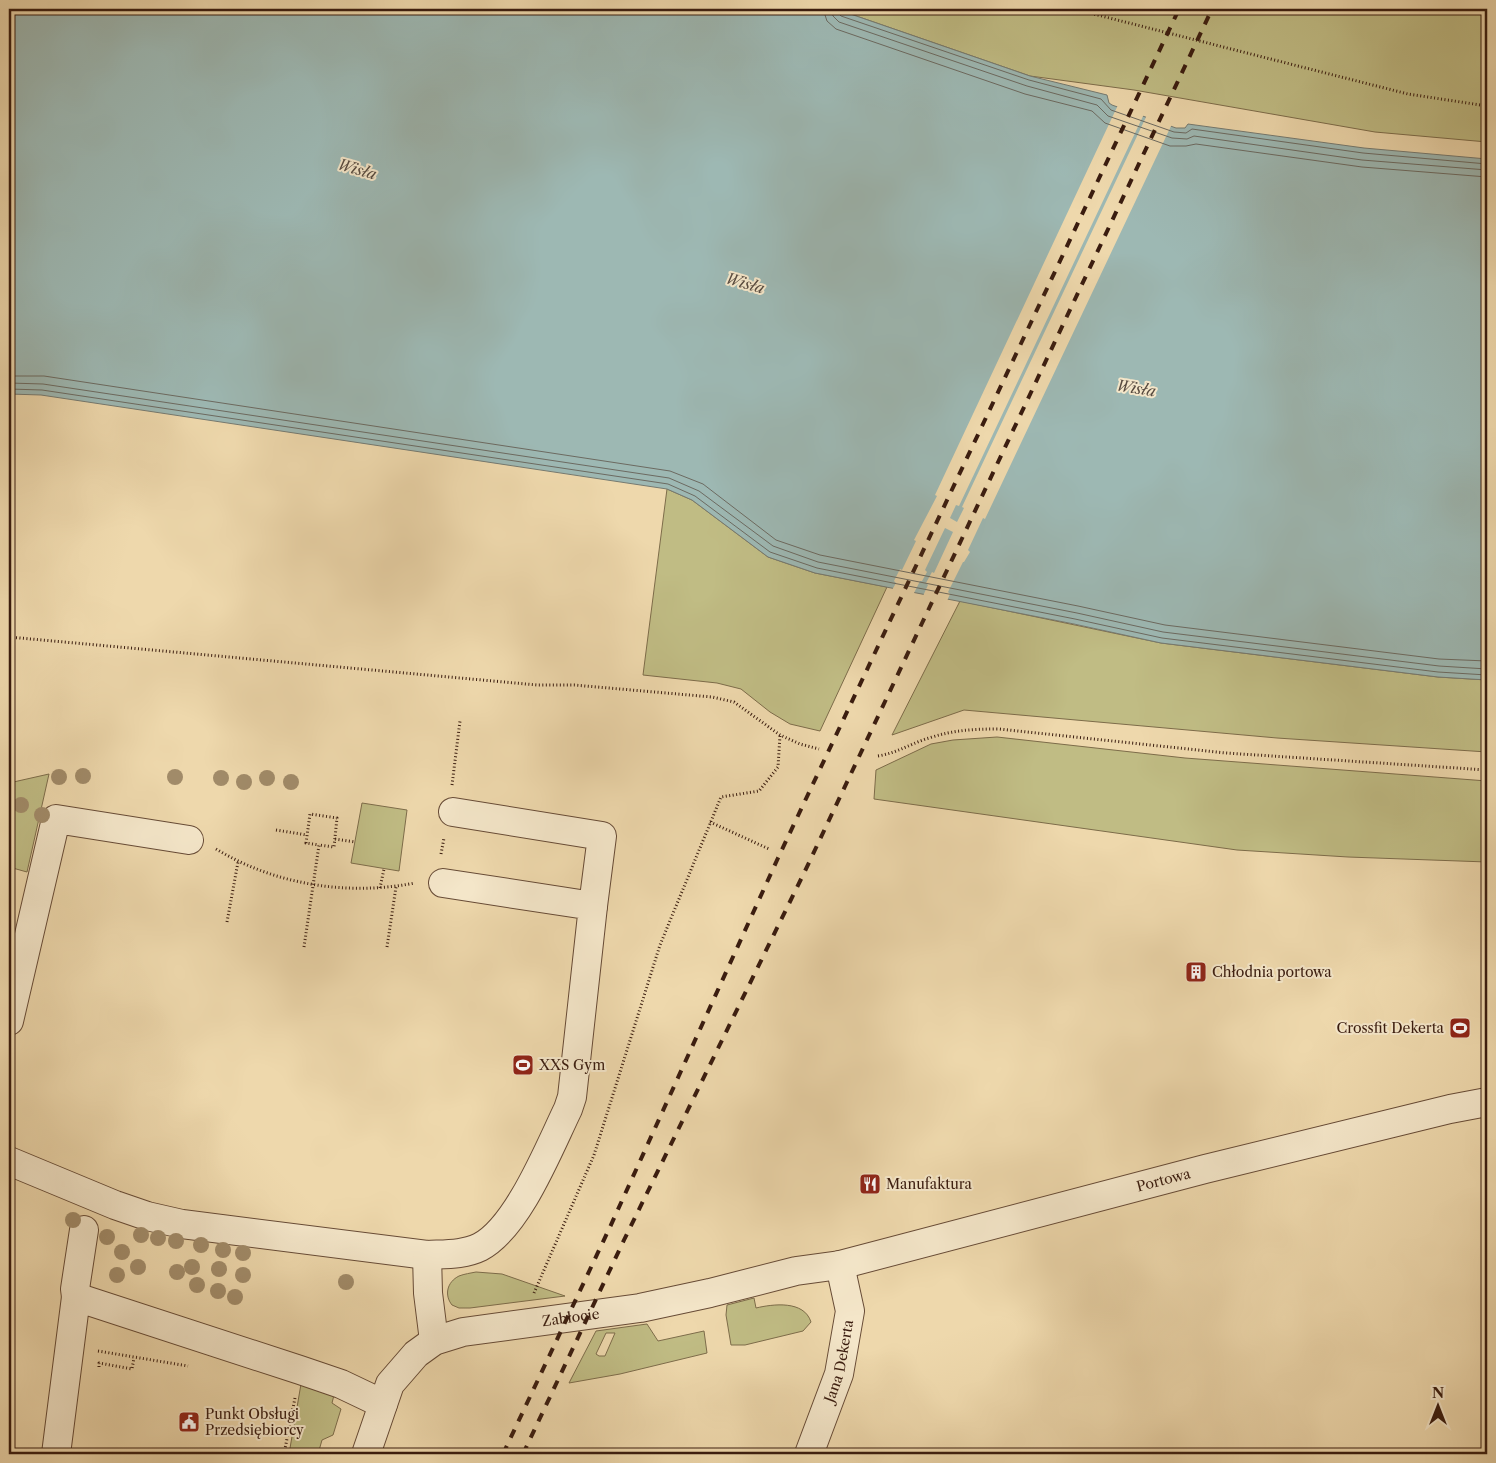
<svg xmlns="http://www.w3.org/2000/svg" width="1496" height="1463" viewBox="0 0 1496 1463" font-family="'Libre Caslon Text',serif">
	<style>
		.green { fill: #c0bc84; stroke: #7d6c4a; fill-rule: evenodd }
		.water { fill: #9db8b3; stroke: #757a71 }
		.pier { fill: #eed8ac }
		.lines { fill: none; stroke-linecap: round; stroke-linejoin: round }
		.shore { stroke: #6c6a61; stroke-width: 1 }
		.minor-casing { stroke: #674b36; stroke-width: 30 }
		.path { stroke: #3a1c0f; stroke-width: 3; stroke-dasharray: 1 2.5; stroke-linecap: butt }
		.minor { stroke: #f4e6c9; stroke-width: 28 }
		.rail { stroke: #3a1c0f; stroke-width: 4; stroke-dasharray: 9 9; stroke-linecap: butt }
		.tree { fill: #a18b69 }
		.labels { text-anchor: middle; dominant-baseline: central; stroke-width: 4; stroke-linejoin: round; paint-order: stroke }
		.poi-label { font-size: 14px; fill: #3a1c0f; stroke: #f4e6c9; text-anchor: start }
		.street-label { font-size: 14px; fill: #3a1c0f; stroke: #f4e6c9 }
		.water-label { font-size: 15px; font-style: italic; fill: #584b40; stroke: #f4e6c9 }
	</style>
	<rect width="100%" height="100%" fill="#eed8ac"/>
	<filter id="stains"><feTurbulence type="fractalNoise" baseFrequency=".004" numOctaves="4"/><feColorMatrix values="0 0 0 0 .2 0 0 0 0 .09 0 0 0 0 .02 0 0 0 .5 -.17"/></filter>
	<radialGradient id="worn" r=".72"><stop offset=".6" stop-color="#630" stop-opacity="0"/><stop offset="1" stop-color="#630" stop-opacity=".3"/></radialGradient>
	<path class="green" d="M836,9H1487V142L1375,132L1134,90L1030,76Z
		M667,489L692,500L768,557L815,573L887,587L820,731L790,724L770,712L741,689L717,683L643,675Z
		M960,601L1161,643L1438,677L1487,680V752L1277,738L964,710L892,735Z
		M997,737L1185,758L1487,781V862L1348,857L1237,850L874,799L876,770L931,744L953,740Z
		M49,774L27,872L9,867V783Z
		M362,803L407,810L399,871L351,863Z
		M476,1272L502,1274L565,1296L470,1308H459L452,1305C444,1295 447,1282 459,1276C464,1274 471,1273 476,1272Z
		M754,1298L756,1308C773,1304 804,1300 811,1322L803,1331L745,1345H731L726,1315L727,1305Z
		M647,1324L658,1341L704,1331L707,1353L620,1374L569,1383L596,1331ZM606,1333H615L605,1356H599L596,1354Z
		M301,1384L327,1394L334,1395L332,1403L341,1409L333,1435L322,1440L318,1454H289Z"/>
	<path class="water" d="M9,9H836L1030,76L1107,95L1109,103L1112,105L1176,128H1185L1188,124L1364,148L1487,159V680L1438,677L1161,643L1074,624L815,573L768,557L692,500L667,489L41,395L9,394Z"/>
	<path class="pier" d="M1118,105L1144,114L959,506L956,505L950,518L957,522L964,508L962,507L1147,115L1172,124L985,519L983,518L968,550L970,552L964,562H963L948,592L950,594L947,601L923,596L928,585L926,583L932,572L934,573L953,532L945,528L925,570L927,572L922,581H920L913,595L892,590L896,583L894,581L900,569L902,570L916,541L914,540L937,496L935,495Z"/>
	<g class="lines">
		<path class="shore" d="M823,9L827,21L836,29L1025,94L1092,111L1105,123L1170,146H1186L1196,144L1362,167L1487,177
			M831,9L833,16L839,22L1027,86L1097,105L1108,116L1172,138L1187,139L1194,136L1362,160L1487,170
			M837,9L838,13L841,16L1029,80L1101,99L1111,110L1174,132L1186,133L1192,129L1363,153L1487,164
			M9,376H44L670,471L703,484L776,540L820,555L1078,606L1165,625L1439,659L1487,661
			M9,383L43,384L669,478L699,491L773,546L818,562L1077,613L1163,632L1439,666L1487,669
			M9,389L42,390L668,484L695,496L770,552L817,568L1075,619L1162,638L1438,672L1487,675"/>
		<g class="minor-casing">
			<g id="minor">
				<path d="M453,812L602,836L593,906"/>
				<path d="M9,1021L56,819L189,840"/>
				<path d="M9,1161L115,1205L147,1216L182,1224L427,1255C444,1254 464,1255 480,1247C518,1227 549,1148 568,1109L572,1097L593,906L443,883"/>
				<path d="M427,1255L428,1293L434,1341"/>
				<path d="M76,1297L75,1289L84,1230"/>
				<path d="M56,1454L76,1297L300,1370L341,1384L383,1404"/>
				<path id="s1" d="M366,1454L390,1384L416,1354L434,1341L463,1332L640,1308L710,1293L796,1271L840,1265L1205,1169L1450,1109L1487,1102"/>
				<path id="s2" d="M809,1454L839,1374L850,1311L840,1265"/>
			</g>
		</g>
		<path class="path" d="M1074,9L1408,94L1487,106
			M9,637L537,685H574L712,697L734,702L780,735L800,744L819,749
			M878,756C897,753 912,743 929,738C954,730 973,729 999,729L1226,753L1487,770
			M452,785L460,721
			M710,822L769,849
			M276,830L307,835
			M335,839L355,842
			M216,849C276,885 347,896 415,883
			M441,854L444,838
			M380,888L384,869
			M227,922L238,862
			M304,947L319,845L334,847L337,818L310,814L306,843L319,845
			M387,947L396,887
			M534,1293L594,1155L660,945L721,797L759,791L778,767L780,735
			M98,1351L188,1366
			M99,1367V1363L132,1369L134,1358
			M284,1454L295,1398"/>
		<use href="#minor" class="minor"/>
		<path class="rail" d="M503,1454L610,1227L778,858L1179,9
			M523,1454L624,1240L805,871L1212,9"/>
	</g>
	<g class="tree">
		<circle cx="83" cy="776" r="8"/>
		<circle cx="59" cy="777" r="8"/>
		<circle cx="175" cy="777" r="8"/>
		<circle cx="221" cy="778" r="8"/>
		<circle cx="267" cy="778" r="8"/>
		<circle cx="244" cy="782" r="8"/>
		<circle cx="291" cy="782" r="8"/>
		<circle cx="21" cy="805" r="8"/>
		<circle cx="42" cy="815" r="8"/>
		<circle cx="73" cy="1220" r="8"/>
		<circle cx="141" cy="1235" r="8"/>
		<circle cx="107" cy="1237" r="8"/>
		<circle cx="158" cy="1238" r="8"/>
		<circle cx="176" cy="1241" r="8"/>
		<circle cx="201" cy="1245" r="8"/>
		<circle cx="223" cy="1250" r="8"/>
		<circle cx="122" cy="1252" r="8"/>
		<circle cx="243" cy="1253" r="8"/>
		<circle cx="138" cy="1267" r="8"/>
		<circle cx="192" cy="1267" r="8"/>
		<circle cx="219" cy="1269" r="8"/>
		<circle cx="177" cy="1272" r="8"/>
		<circle cx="117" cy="1275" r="8"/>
		<circle cx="243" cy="1275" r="8"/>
		<circle cx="346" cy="1282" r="8"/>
		<circle cx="197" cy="1285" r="8"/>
		<circle cx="218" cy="1291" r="8"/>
		<circle cx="235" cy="1297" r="8"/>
	</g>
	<defs>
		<g id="building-square" transform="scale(1.125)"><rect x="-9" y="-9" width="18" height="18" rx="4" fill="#8f2418" stroke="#f4e6c9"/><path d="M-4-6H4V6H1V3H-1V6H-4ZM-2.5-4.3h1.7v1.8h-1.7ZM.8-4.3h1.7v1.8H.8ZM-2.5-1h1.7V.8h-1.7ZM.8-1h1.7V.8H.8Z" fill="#fff"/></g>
		<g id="stadium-square" transform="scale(1.125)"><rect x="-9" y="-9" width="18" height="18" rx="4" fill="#8f2418" stroke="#f4e6c9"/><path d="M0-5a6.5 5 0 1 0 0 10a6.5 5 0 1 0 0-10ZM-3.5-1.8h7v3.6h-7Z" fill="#fff"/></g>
		<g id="restaurant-square" transform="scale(1.125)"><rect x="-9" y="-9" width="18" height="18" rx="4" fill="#8f2418" stroke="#f4e6c9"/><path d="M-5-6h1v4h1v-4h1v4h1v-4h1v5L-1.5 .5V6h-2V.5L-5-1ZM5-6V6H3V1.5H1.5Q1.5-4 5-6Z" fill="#fff"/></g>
		<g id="civic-square" transform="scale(1.125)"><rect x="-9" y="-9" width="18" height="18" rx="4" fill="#8f2418" stroke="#f4e6c9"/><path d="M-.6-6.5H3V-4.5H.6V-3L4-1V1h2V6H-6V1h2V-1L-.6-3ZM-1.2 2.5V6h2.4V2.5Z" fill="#fff"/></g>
	</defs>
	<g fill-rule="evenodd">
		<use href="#building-square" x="1196" y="972"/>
		<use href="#stadium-square" x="1460" y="1028"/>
		<use href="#stadium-square" x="523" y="1065"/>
		<use href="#restaurant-square" x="870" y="1184"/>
		<use href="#civic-square" x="189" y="1422"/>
	</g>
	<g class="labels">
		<g class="poi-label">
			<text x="1212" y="972">Chłodnia portowa</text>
			<text x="1444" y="1028" text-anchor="end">Crossfit Dekerta</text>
			<text x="539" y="1065">XXS Gym</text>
			<text x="886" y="1184">Manufaktura</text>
			<text x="205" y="1414">Punkt Obsługi<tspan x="205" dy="16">Przedsiębiorcy</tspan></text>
		</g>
		<g class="street-label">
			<text stroke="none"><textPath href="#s1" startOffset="884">Portowa</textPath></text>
			<text stroke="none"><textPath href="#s1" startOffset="275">Zabłocie</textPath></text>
			<text stroke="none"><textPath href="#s2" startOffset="98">Jana Dekerta</textPath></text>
		</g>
		<g class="water-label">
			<text transform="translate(357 169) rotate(16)">Wisła</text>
			<text transform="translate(745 283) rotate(16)">Wisła</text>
			<text transform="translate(1136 388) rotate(9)">Wisła</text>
		</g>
	</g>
	<rect width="1496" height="1463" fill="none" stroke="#eed8ac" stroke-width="30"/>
	<rect x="10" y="10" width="1476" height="1443" fill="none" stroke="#3a1c0f" stroke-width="2.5"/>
	<rect x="15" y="15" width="1466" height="1433" fill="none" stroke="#3a1c0f"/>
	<g transform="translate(1438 1406)" stroke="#f4e6c9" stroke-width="4" paint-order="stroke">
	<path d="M0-4L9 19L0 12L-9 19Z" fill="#3a1c0f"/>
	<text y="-8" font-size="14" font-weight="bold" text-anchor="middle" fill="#3a1c0f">N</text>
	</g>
	<rect width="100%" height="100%" filter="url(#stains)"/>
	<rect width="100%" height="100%" fill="url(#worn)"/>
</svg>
